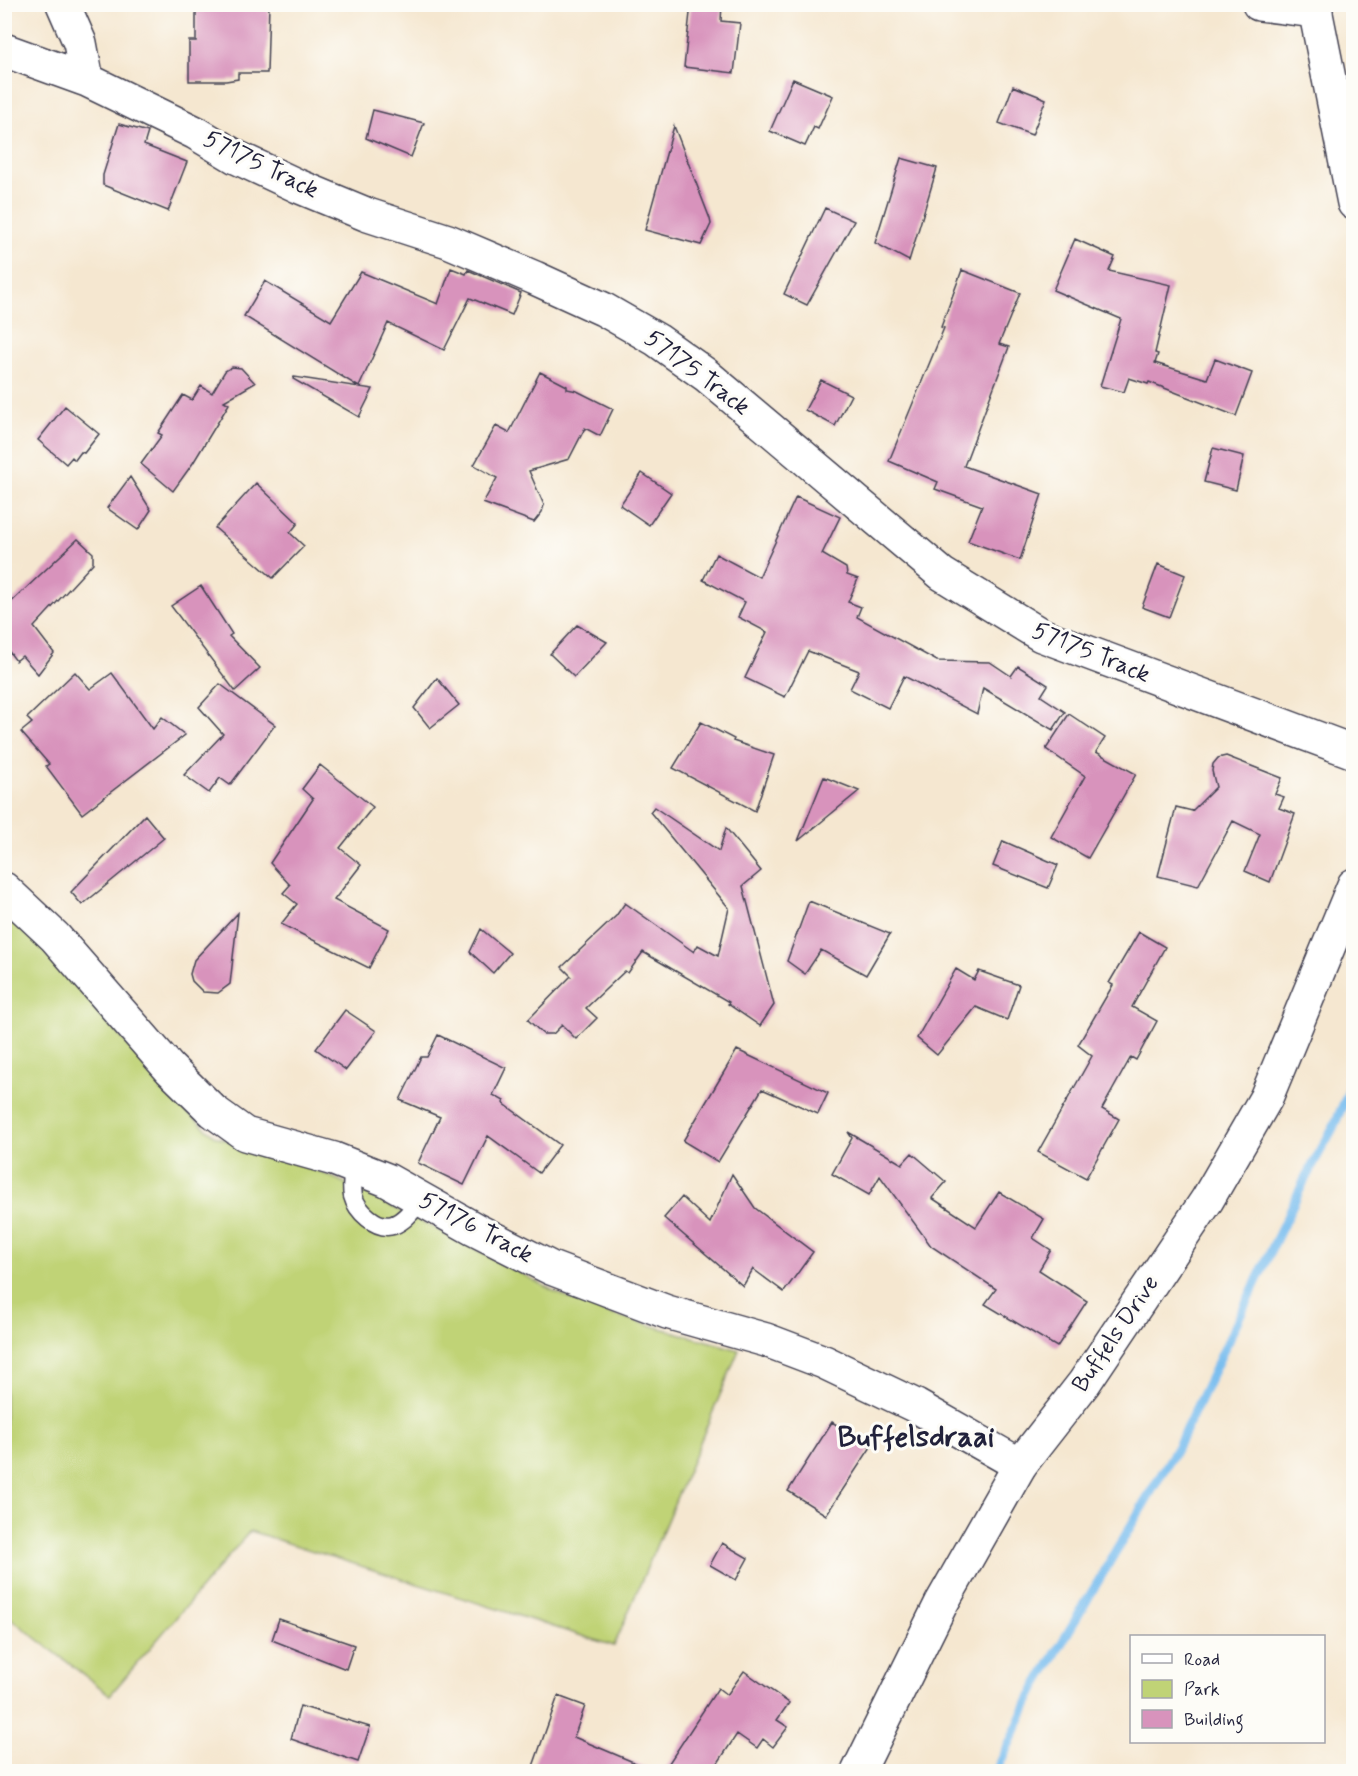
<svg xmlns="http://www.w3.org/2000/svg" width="1358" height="1776" viewBox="0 0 1358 1776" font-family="Mynerve,sans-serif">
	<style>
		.green { fill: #c0d376; stroke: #717a58; stroke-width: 1.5 }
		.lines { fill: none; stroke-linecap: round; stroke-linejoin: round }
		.stream { stroke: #78bdef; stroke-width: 9 }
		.building { fill: #d893bc }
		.service-casing { stroke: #424051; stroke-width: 21 }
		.minor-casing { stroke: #424051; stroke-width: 36 }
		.tertiary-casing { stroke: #424051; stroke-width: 36 }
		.service { stroke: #fff; stroke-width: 18 }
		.minor { stroke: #fff; stroke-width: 33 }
		.tertiary { stroke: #fff; stroke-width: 33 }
		.labels { text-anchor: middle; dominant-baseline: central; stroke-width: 6; stroke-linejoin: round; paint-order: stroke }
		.street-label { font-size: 24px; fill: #22223b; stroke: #fdfcf7 }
		.district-label { font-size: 30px; font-weight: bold; fill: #22223b; stroke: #fdfcf7 }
	</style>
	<rect width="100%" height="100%" fill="#fdfcf7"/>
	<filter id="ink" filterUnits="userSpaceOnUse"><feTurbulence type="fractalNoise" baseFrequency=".0167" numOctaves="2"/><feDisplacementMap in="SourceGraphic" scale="12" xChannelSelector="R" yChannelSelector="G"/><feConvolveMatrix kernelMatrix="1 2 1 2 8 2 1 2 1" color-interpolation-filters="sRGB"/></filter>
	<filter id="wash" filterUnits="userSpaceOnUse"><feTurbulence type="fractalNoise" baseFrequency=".008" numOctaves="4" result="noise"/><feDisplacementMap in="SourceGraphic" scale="24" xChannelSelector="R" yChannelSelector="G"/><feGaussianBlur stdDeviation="1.35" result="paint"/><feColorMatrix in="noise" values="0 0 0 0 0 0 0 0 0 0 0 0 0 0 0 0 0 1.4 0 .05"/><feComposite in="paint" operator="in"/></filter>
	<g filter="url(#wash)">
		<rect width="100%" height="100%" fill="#f5e7d0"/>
		<path class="green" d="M4,910L48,950L175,1101L215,1136L316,1170L347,1184L470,1246L563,1296L607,1313L739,1350L614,1646L250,1531L110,1695L5,1614Z"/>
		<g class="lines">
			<path class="stream" d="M996,1772L1034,1690L1178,1446L1305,1179L1333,1128L1354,1079"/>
		</g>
		<g id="blocks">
			<path class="building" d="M196,4H269L267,73H238V79L226,81H189V41H196Z
				M691,4H722L721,21L740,23L734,73L684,67Z
				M793,79L833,96L818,129L814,127L805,146L770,131Z
				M1013,86L1046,99L1032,135L999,123Z
				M373,110L424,123L411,157L366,138Z
				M119,124L148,132L144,145L187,162L168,211L103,185V175Z
				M674,126L710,219L711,224L701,245L645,230Z
				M901,158L937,168L909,261L875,243Z
				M825,208L854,221L807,305L784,294Z
				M1075,239L1115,257L1109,271L1171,285L1155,353L1158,354L1155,363L1207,379L1215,359L1252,373L1236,416L1149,382L1148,384L1129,378L1124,392L1100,386L1121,319L1053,290Z
				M451,268L466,274L468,270L521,293L512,315L470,298L444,350L388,323L359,387L244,316L265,281L331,321L361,272L438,304Z
				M962,270L1020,293L999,344L1009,347L964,466L1042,494L1020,560L968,541L982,506L935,489L938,482L889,461L944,328L941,327Z
				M232,367L241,368L255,383L224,401L229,404L193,463L173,491L141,464L162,435L158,433L183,395L192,400L201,386L212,393L225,371Z
				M540,372L567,386V389L577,391L613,409L600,436L585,428L569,459L529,471L544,505L542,512L534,522L483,503L497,478L474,465L496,426L509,433Z
				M294,377L373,389L359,417L293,379Z
				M821,380L851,395L835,426L805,410Z
				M65,406L99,434L84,453L81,452L75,460L72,457L66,464L38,440Z
				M1213,448L1244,456L1236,490L1204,482Z
				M642,473L671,493L649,525L620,505Z
				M130,477L151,510L138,530L107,508Z
				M256,483L298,523L290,533L304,546L273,578L215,528Z
				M796,497L840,517L822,554L846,568L847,575L858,579L848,602L861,607L857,617L937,661L990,662L1011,676L1018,666L1048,685L1041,696L1065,712L1053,730L983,688L977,714L904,676L888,708L850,689L859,671L808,651L785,697L745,678L767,632L738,617L745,602L703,580L716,554L759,577Z
				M78,539L93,553V563L34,627L54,653L38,674L22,656L16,661L4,645V609Z
				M1158,564L1185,575L1169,617L1142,607Z
				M201,586L232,634L229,636L260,668L235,691L171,606Z
				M577,625L607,642L574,677L550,654Z
				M75,672L90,689L112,673L153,729L162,717L185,735L82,814L46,766L49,764L21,732L32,723L27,718Z
				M437,678L459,705L430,728L414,708Z
				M220,684L275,725L230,785L220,778L209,793L184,775L223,734L199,707Z
				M1069,714L1105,738L1096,752L1136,774L1088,858L1051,837L1085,776L1046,749Z
				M701,722L734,739L733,741L774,755L755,811L673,768Z
				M1226,756L1282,778L1275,794L1284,797L1279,808L1295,814L1270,882L1245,871L1260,834L1233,821L1198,886L1158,876L1176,807L1192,811L1216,787L1212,771L1213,764L1218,758Z
				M320,765L373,807L340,848L361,865L334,900L389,929L369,968L281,924L297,904L283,893L290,885L270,863L313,799L302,789Z
				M824,777L859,791L798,841Z
				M654,807L719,851L726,828L761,871L743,886L774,1005L760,1026L728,1004L729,1002L643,952L628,973L625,971L586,1008L597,1018L576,1039L562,1025L553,1034H543L528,1020L571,976L562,967L616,916L625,903L694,952L698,945L718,956L729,908L650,812Z
				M145,815L164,838L82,905L71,892Z
				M1003,841L1058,865L1048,888L993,866Z
				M809,901L890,934L866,975L821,950L805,974L787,961Z
				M238,913L230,984L218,993L203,992L192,981L190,974L194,960Z
				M481,929L510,953L493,973L470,952Z
				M1139,932L1165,947L1132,1007L1157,1021L1136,1060L1131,1057L1102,1109L1119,1119L1086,1178L1038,1152L1092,1056L1078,1045L1113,985L1109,983Z
				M956,969L974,980L979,971L1019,985L1007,1020L976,1007L937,1055L917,1038Z
				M345,1010L376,1031L346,1070L316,1049Z
				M438,1035L506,1068L493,1095L504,1101L503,1103L560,1145L539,1173L488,1136L464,1185L418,1163L440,1117L400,1100L421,1057H427Z
				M737,1050L828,1093L818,1114L762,1089L718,1162L683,1141Z
				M848,1132L902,1164L912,1153L946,1182L932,1198L976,1227L999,1192L1044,1219L1033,1238L1051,1250L1039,1270L1087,1301L1057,1347L985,1304L996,1289L931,1246L880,1176L869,1195L832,1174L852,1138Z
				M732,1174L755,1208L813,1252L784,1292L753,1269L743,1286L664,1218L682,1197L710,1223Z
				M832,1422L871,1447L826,1515L788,1491Z
				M722,1543L748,1558L736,1580L710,1565Z
				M279,1619L354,1645L346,1669L272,1640Z
				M744,1671L789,1703L777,1720L788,1727L773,1747L763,1739L757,1748L737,1734L712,1772H663L718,1688L727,1695Z
				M558,1696L585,1706L574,1737L657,1772H531Z
				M300,1706L370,1727L358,1762L291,1739Z"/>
		</g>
	</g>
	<g filter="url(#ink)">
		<use href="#blocks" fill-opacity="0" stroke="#424051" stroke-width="1.5"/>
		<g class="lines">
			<g class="service-casing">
				<path id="service" d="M354,1167C353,1176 351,1187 353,1196C357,1211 377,1230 393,1225C405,1221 413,1209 421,1199"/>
			</g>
			<g class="minor-casing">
				<path id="minor" d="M63,4L80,43L87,80
					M1259,4L1316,11
					M4,50L87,80L196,133L236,157L298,186L368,215L448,241L535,278L603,309L657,340L706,375L942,574L1041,635L1354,752
					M4,889L55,937L170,1069L213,1111L245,1134L334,1159L387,1180L474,1229L551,1268L667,1312L766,1340L824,1362L916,1406L1020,1465"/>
			</g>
			<g class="tertiary-casing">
				<path id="tertiary" d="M1314,4L1354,203
					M858,1772L941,1604L1020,1465L1084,1383L1207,1200L1266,1098L1354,885"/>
			</g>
			<use href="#service" class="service"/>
			<use href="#minor" class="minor"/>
			<use href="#tertiary" class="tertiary"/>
		</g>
	</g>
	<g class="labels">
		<g class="street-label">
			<text transform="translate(261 165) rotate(26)">57175 Track</text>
			<text transform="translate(697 373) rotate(37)">57175 Track</text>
			<text transform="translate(1091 653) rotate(22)">57175 Track</text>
			<text transform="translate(476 1228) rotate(28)">57176 Track</text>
			<text transform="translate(1116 1334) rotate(-56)">Buffels Drive</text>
		</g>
		<g class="district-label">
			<text x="916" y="1437">Buffelsdraai</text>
		</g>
	</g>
	<rect width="1358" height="1776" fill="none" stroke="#fdfcf7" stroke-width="24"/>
	<rect x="1130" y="1635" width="195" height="108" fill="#fdfcf7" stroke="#a5a5ac" stroke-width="1.5"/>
	<rect x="1142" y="1654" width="30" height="9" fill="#ffffff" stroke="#a5a5ac" stroke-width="1.5"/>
	<text x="1184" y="1665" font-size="18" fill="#22223b">Road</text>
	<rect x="1142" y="1680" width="30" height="18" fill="#c0d376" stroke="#a5a5ac" stroke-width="1.5"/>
	<text x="1184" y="1695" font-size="18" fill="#22223b">Park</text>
	<rect x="1142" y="1710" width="30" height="18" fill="#d893bc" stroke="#a5a5ac" stroke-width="1.5"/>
	<text x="1184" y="1725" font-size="18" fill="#22223b">Building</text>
</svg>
